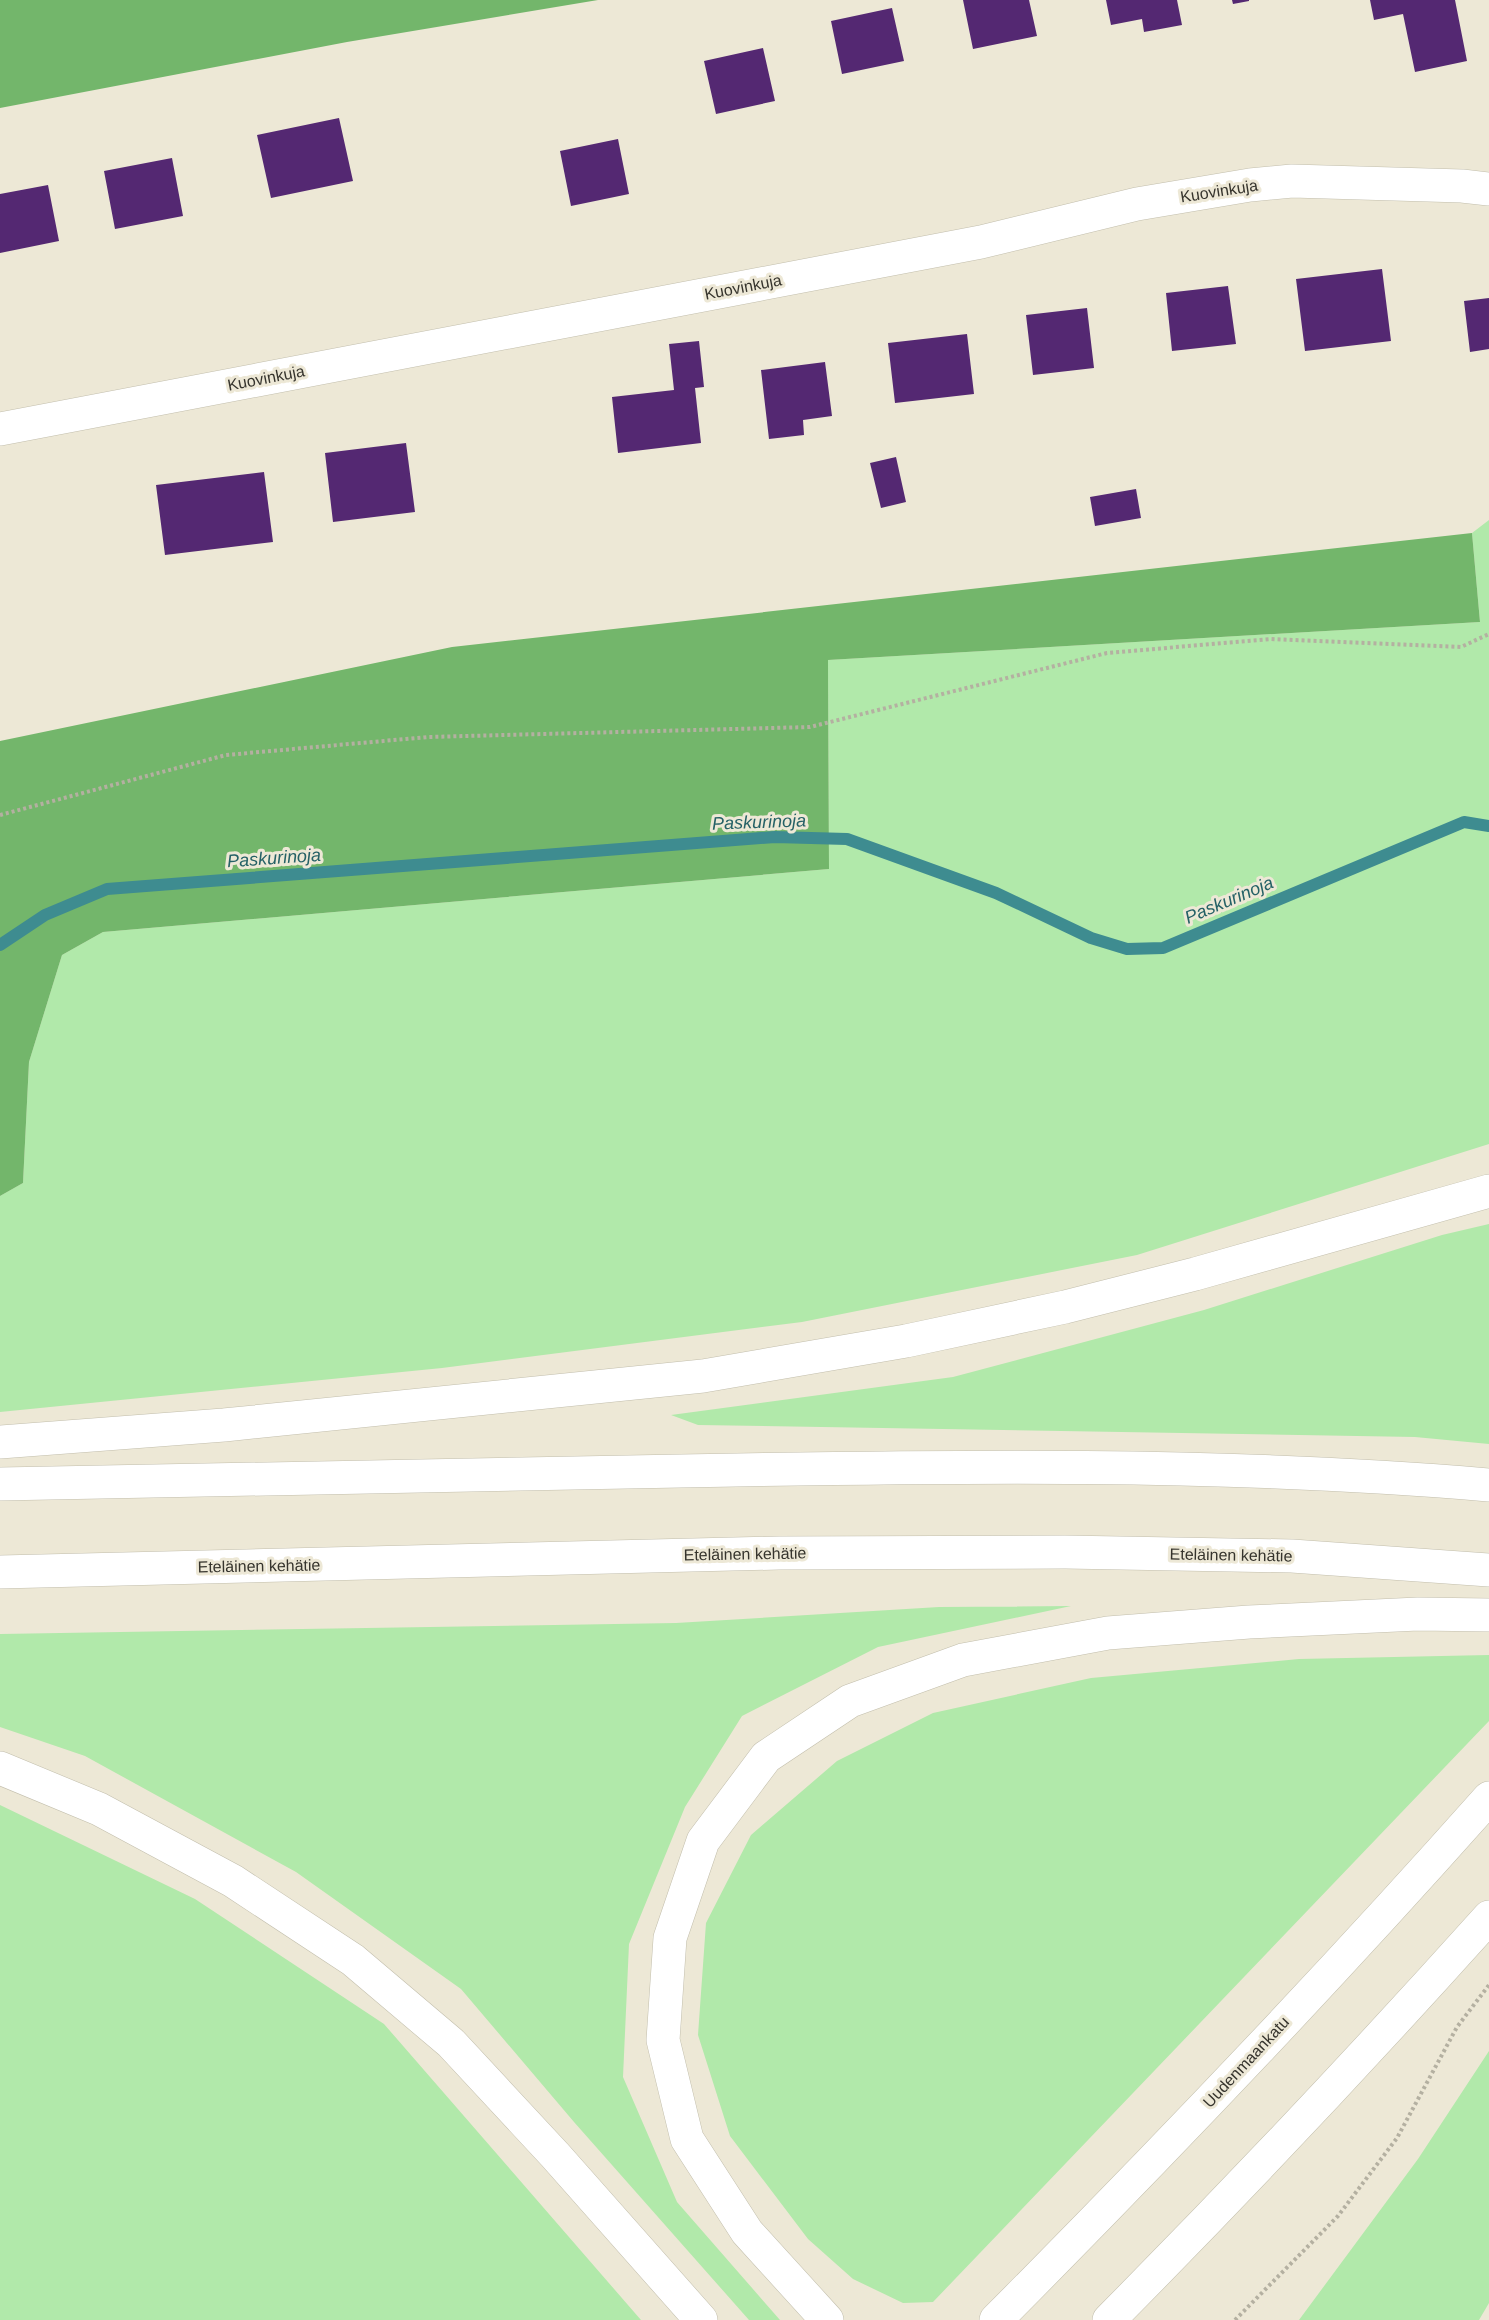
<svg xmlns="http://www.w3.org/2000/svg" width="1489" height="2320" viewBox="0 0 1489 2320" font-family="Arial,sans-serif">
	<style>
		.green { fill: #b1e9aa }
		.forest { fill: #73b66b }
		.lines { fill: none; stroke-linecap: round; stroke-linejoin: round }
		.stream { stroke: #3e8c90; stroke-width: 12 }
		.building { fill: #542872 }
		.minor-casing { stroke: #c2beac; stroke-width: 34 }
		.major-casing { stroke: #c2beac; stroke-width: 34 }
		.highway-casing { stroke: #c2beac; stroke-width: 34 }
		.path { stroke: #b4b0a1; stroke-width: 4; stroke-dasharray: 3 3; stroke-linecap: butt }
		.minor { stroke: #fff; stroke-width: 33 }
		.major { stroke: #fff; stroke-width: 33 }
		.highway { stroke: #fff; stroke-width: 33 }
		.labels { text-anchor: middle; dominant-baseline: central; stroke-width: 6; stroke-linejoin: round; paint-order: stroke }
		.street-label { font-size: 16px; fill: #36342d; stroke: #ede8d6 }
		.water-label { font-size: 18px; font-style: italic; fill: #256166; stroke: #ede8d6 }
	</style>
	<rect width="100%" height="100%" fill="#ede8d6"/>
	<path class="green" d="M1489,520V1144L1137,1255L802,1322L442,1368L0,1412V1196L23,1183L29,1062L62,955L103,932L829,869L828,660L1480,622L1472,533Z
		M1489,1224V1444L1415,1437L698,1425L671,1415L953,1377L1204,1310L1442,1235Z
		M1071,1606L878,1647L742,1716L685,1807L629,1944L623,2077L677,2202L780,2320H749L574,2122L461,1989L296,1872L85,1756L0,1727V1634L676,1623L939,1607Z
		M1489,1655V1721L933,2302L903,2303L853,2279L808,2239L730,2136L698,2035L706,1923L751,1835L837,1761L933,1713L1091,1678L1299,1659Z
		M0,1805L195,1899L384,2024L641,2320H0Z
		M1489,2051V2303L1479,2320H1299L1418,2159Z"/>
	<path class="forest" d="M0,0H598L347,42L0,108Z
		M1472,533L1480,622L828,660L829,869L103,932L62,955L29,1062L23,1183L0,1196V741L452,647Z"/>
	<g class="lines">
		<path class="stream" d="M0,945L45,915L107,889L775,837L847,839L996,893L1091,938L1127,949L1163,948L1464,822L1489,826"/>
	</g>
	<path class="building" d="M963,0H1029L1037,36L973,49Z
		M1106,0H1177L1182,25L1144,32L1142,19L1111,25Z
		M1232,0H1249V1L1233,4Z
		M1370,0H1455L1467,61L1415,72L1403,14L1374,20Z
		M892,8L904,61L842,74L831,21Z
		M763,48L775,101L716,114L704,61Z
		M339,118L353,181L271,198L257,135Z
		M618,139L629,194L571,206L560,151Z
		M172,158L183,216L115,229L104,171Z
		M48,185L59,241L0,253V194Z
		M1382,269L1391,341L1305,351L1296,279Z
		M1228,286L1236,344L1172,351L1166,293Z
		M1489,298V349L1470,352L1464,301Z
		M1087,308L1094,368L1033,375L1026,315Z
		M967,334L974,394L895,403L888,343Z
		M699,341L704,387L695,388L701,443L618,453L612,397L674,390L669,344Z
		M825,362L832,416L803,420L804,435L769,439L761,370Z
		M406,443L415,512L333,522L325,453Z
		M896,457L906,502L881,508L870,463Z
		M264,472L273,542L165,555L156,485Z
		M1136,489L1141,518L1095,526L1090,497Z"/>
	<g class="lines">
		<g class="minor-casing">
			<path id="minor" d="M0,429L981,242L1137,204L1250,185L1292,181L1462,186L1489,189"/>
		</g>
		<g class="major-casing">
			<path id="major" d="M996,2320C1165,2150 1330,1977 1489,1798
				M1109,2320C1239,2189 1366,2054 1489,1917"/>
		</g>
		<g class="highway-casing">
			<path id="highway" d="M0,1442L224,1425L703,1376L906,1341L1065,1307L1195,1274L1489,1191
				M0,1484C227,1480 454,1476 681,1471C950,1466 1221,1462 1489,1485
				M0,1572L779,1553L1065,1552L1292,1556L1489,1570
				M0,1768L99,1809L233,1881L353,1960L451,2043L555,2155L701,2320
				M827,2320L747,2232L687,2139L663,2040L670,1938L703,1841L766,1757L850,1701L963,1660L1108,1633L1249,1622L1418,1614L1489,1615"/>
		</g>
		<path class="path" d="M0,815L226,755L428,737L810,727L1107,653L1271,639L1461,647L1489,634
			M1235,2320L1338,2216L1397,2138L1457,2027L1489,1985"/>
		<use href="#minor" class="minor"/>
		<use href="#major" class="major"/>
		<use href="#highway" class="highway"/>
	</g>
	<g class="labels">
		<g class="street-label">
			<text transform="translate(1219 191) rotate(-9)">Kuovinkuja</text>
			<text transform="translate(743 287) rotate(-11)">Kuovinkuja</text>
			<text transform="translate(266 378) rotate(-11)">Kuovinkuja</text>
			<text transform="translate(745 1554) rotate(-1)">Eteläinen kehätie</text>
			<text transform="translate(1231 1555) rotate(1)">Eteläinen kehätie</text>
			<text transform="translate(259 1566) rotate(-1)">Eteläinen kehätie</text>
			<text transform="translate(1246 2062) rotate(-47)">Uudenmaankatu</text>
		</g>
		<g class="water-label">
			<text transform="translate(759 822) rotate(-2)">Paskurinoja</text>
			<text transform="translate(274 858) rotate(-4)">Paskurinoja</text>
			<text transform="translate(1229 900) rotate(-23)">Paskurinoja</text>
		</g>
	</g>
</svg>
